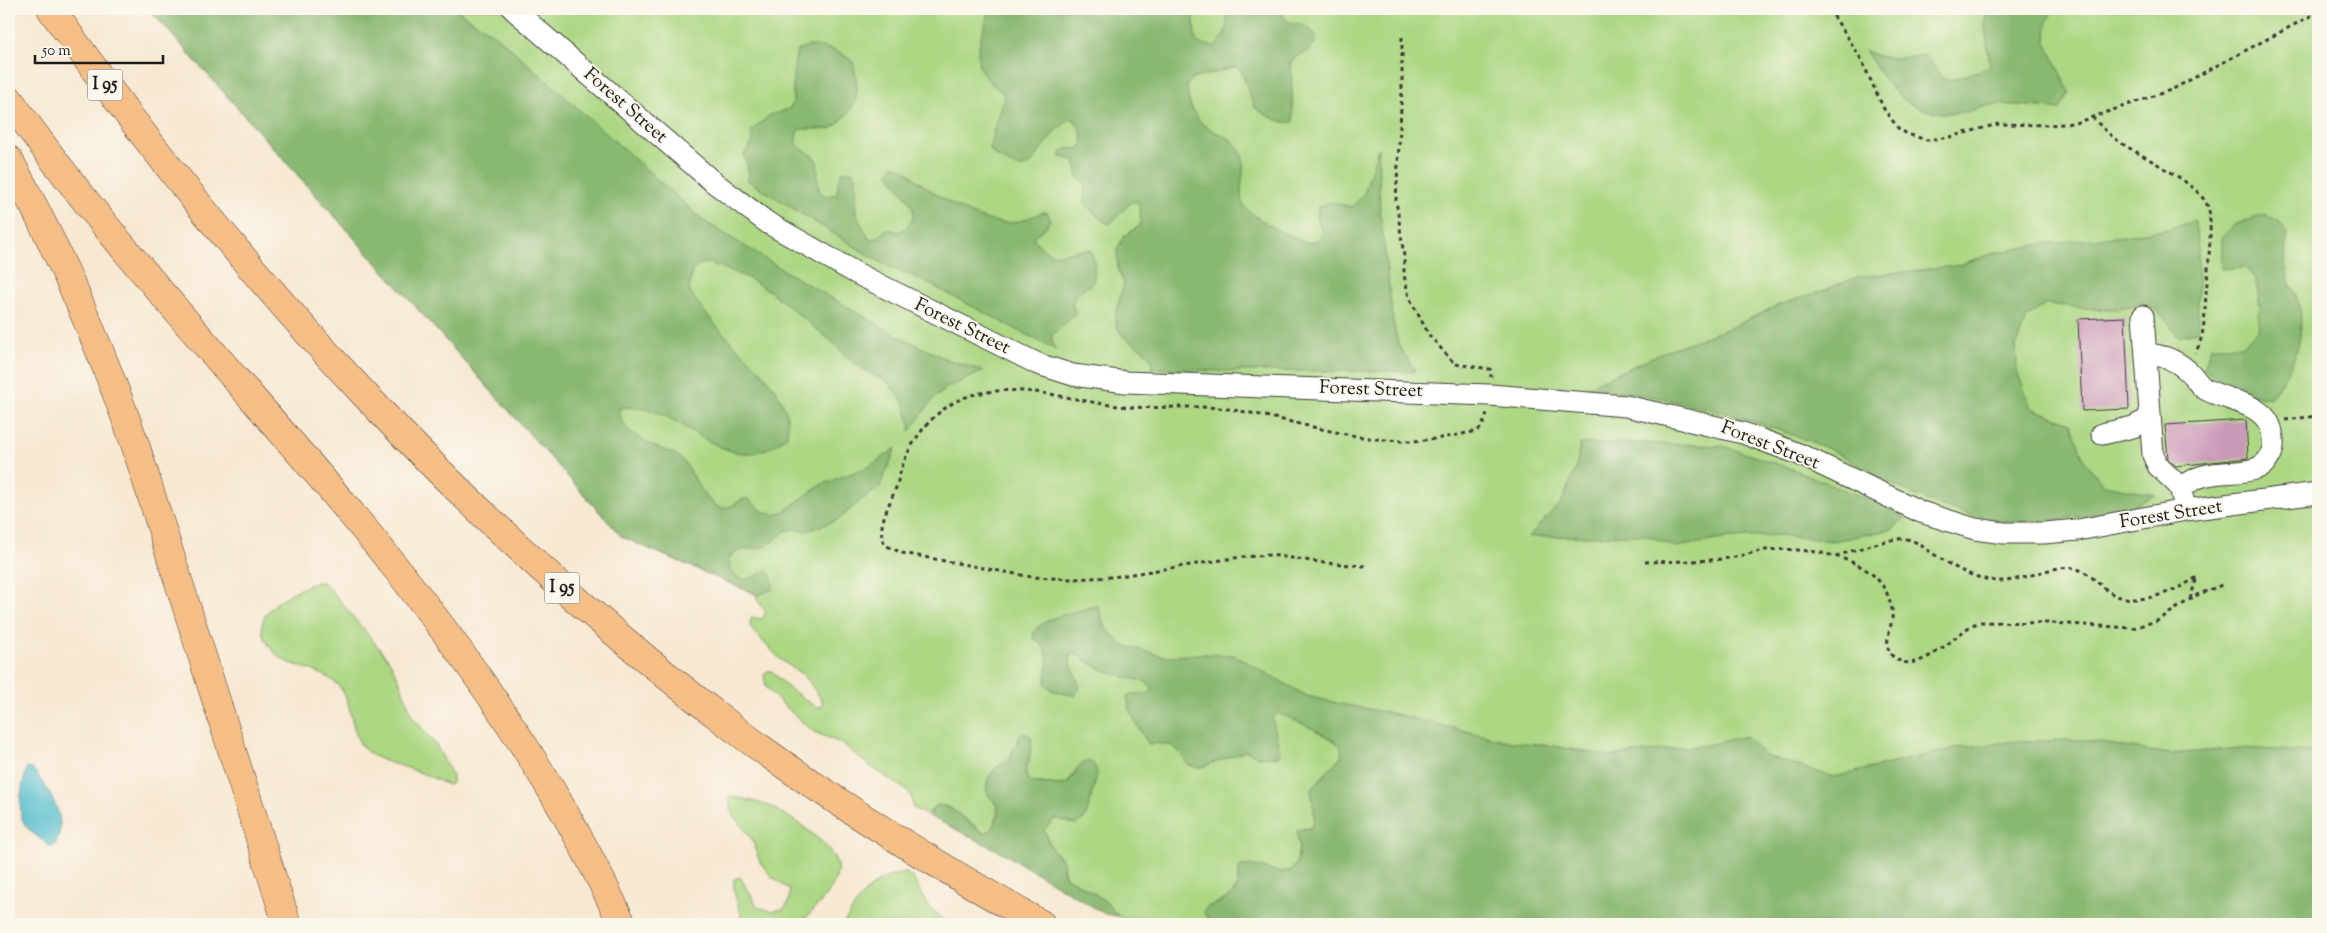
<svg xmlns="http://www.w3.org/2000/svg" width="2327" height="933" viewBox="0 0 2327 933" font-family="'Sorts Mill Goudy',serif">
	<style>
		.green { fill: #acd783; stroke: #647a50 }
		.forest { fill: #89b871; stroke: #526a46 }
		.water { fill: #51bccd; stroke: #366c74 }
		.building { fill: #ca99b9 }
		.lines { fill: none; stroke-linecap: round; stroke-linejoin: round }
		.minor-casing { stroke: #3d3b37; stroke-width: 23 }
		.highway-casing { stroke: #3d3b37; stroke-width: 29 }
		.path { stroke: #3d3b37; stroke-width: 3; stroke-dasharray: 4 4; stroke-linecap: butt }
		.minor { stroke: #fff; stroke-width: 21 }
		.highway { stroke: #f6be87; stroke-width: 28 }
		.labels { text-anchor: middle; dominant-baseline: central; stroke-width: 4; stroke-linejoin: round; paint-order: stroke }
		.shield { fill: #fbf7ec; stroke: #5f5e5a; stroke-width: 1 }
		.shield-label { font-size: 18px; font-weight: bold; fill: #1c1c1c }
		.street-label { font-size: 19px; fill: #1c1c1c; stroke: #fbf7ec }
	</style>
	<rect width="100%" height="100%" fill="#fbf7ec"/>
	<filter id="ink" filterUnits="userSpaceOnUse"><feTurbulence type="fractalNoise" baseFrequency=".02" numOctaves="2"/><feDisplacementMap in="SourceGraphic" scale="10" xChannelSelector="R" yChannelSelector="G"/><feConvolveMatrix kernelMatrix="1 2 1 2 8 2 1 2 1" color-interpolation-filters="sRGB"/></filter>
	<filter id="wash" filterUnits="userSpaceOnUse"><feTurbulence type="fractalNoise" baseFrequency=".0096" numOctaves="4" result="noise"/><feDisplacementMap in="SourceGraphic" scale="20" xChannelSelector="R" yChannelSelector="G"/><feGaussianBlur stdDeviation="1.12" result="paint"/><feColorMatrix in="noise" values="0 0 0 0 0 0 0 0 0 0 0 0 0 0 0 0 0 1.4 0 .05"/><feComposite in="paint" operator="in"/></filter>
	<g filter="url(#wash)">
		<rect width="100%" height="100%" fill="#f7e8d2"/>
		<path class="green" d="M149,9H2318V871L1311,828L1302,829L1297,837L1299,845L1296,865L1289,871L1238,875C1239,896 1223,901 1207,907V918L1212,924C1199,924 1184,927 1171,924C1154,920 1142,912 1124,919L1118,916L1105,901L1065,876L1062,859L1052,849L1044,830L1055,818L1066,820L1071,824L1089,800L1095,782L1079,765L1068,783L1060,785L1030,782C1023,774 1026,769 1030,760L1019,737L1010,760L990,796C1001,808 998,817 991,830L984,833L950,808L931,810L929,816L913,808L911,796L903,788L867,764L843,744L814,732L781,703L766,687L764,675L767,671H772L787,687L816,707H821L823,702L805,676L781,660L751,629L750,623L752,617L761,619L766,613L756,598L757,595L622,537Z
			M317,582H323L329,588L389,660L400,682L412,716L436,745L452,775V783L448,785C437,780 425,774 413,770C396,763 370,761 360,743C349,724 353,700 337,684C320,669 301,669 282,659C275,655 269,646 265,639C250,609 296,590 317,582Z
			M729,797C742,798 761,802 773,808C791,817 834,845 837,865C841,885 812,912 799,924H744L734,891V879L740,877L758,907L771,911L784,909L789,901L790,890L771,876L760,862L752,839L732,814Z
			M907,873L913,878L927,905L949,924H843C860,898 873,875 907,873Z"/>
		<path class="forest" d="M149,9H455L499,38L704,221L788,273L896,335L946,359L984,371L946,388L931,402L910,431V423L904,403L887,381L874,376L847,358L835,344L771,292L746,277L710,263L701,264L692,271L689,290C700,308 715,325 730,340C755,366 794,396 787,436C724,490 685,398 619,408C618,430 646,443 664,450C668,452 674,453 678,456C693,468 702,501 719,507C730,511 737,500 747,498L764,512L775,515L784,511L821,485L870,466L896,448L879,488L861,500L838,520L806,531L792,529L785,531L775,540L763,547L738,551L731,555C728,561 728,565 732,571C744,589 757,572 768,571C772,576 773,583 773,589L758,595L622,537Z
			M990,9H1193L1195,38L1199,44L1215,46C1226,37 1230,23 1225,9H1280C1282,13 1284,19 1289,22C1294,25 1302,24 1308,28C1329,42 1305,53 1294,58L1291,62L1293,122C1282,125 1263,114 1254,107L1241,70L1236,67L1192,79L1187,85C1187,101 1194,119 1208,128C1219,135 1232,137 1239,149C1249,165 1238,185 1242,202C1245,214 1292,239 1306,242C1311,243 1315,241 1320,239L1323,233L1317,218L1318,207L1331,202L1352,207L1364,194L1378,148L1380,212L1393,321L1398,344L1415,371H1218L1151,368L1153,362L1144,350L1124,337L1118,329L1116,323L1115,316L1124,283L1118,270L1117,250L1124,236L1138,227L1141,223L1139,204L1135,201C1127,204 1117,218 1109,224L1102,221L1085,204V183L1078,177L1075,160L1060,157L1061,153L1066,149L1081,148C1085,138 1080,128 1074,119H1070L1055,131L1031,164L1023,167H1016L995,155L990,149C991,130 1002,114 1004,95C999,88 992,85 987,79C968,59 984,31 990,9Z
			M1986,9H2053L2047,22L2046,43L2069,92L2060,109C2039,107 2016,104 1995,105C1984,105 1975,111 1965,112C1909,119 1892,93 1865,50C1881,61 1907,58 1925,55L1944,80H1951L1985,69L1990,66L1985,28Z
			M808,46C825,46 841,51 853,62C861,94 858,109 831,129H799C787,151 815,150 817,163C820,175 813,189 826,196L837,194L838,183L842,172L852,171L856,177V214L869,239C877,239 882,236 886,229L900,232C932,210 898,194 889,172L894,165C903,166 912,176 919,182C945,200 974,221 1006,223C1018,224 1032,216 1043,212L1048,213L1050,219L1047,226L1033,237C1053,268 1067,247 1090,250C1096,260 1096,274 1092,284C1081,291 1077,291 1072,304L1076,314L1052,335V344L1056,350L920,279L883,264L747,180L749,174L744,154L753,142L751,131L770,115L789,109L793,103V72L797,51Z
			M2265,215L2278,220L2288,234C2285,250 2283,264 2289,280C2292,288 2297,296 2299,305C2306,342 2292,369 2270,398L2239,392L2204,368L2211,346H2241L2258,330L2260,308L2256,280L2245,267L2222,269V237L2235,224Z
			M2195,221L2198,250V331L2178,337L2166,319L2153,308L2133,306L2103,310L2047,304L2028,316L2016,344L2017,371L2031,408L2071,423L2084,460L2104,485L2156,495C2144,500 2131,508 2118,511C2107,514 2095,514 2084,516C2063,519 2041,522 2020,522C1973,521 1925,501 1884,480C1864,470 1845,455 1824,447C1747,416 1670,396 1587,387L1668,350L1732,327L1776,306L1825,290L1857,277L1955,266L1995,253L2041,244L2123,236L2164,230Z
			M1645,443L1723,446L1795,470L1879,504L1906,518L1890,530L1833,541L1779,535L1722,539L1676,547L1646,535L1528,537L1562,501L1576,469L1580,444Z
			M1098,605L1105,627L1123,645L1167,657L1199,654L1234,655L1307,696L1341,704L1386,712L1512,742L1548,745L1609,756L1707,745L1746,736L1766,756L1834,777L1956,748L2017,741L2082,740L2170,754L2241,748L2318,752V924H1212L1204,913L1207,907C1219,903 1236,898 1238,883C1239,878 1238,873 1240,867C1260,858 1300,895 1299,846C1299,841 1297,836 1297,830L1311,828L1314,820V811L1311,790L1341,756C1342,752 1342,748 1339,745C1328,734 1293,720 1278,713L1272,719L1280,752L1278,756L1259,757L1246,751L1202,767L1197,768L1187,764C1177,745 1171,743 1149,744C1139,730 1130,714 1127,697L1131,694H1148L1153,690L1146,682L1106,672L1076,654L1070,655V661L1080,687L1075,696L1053,691L1045,684C1048,665 1052,649 1033,638C1034,616 1081,612 1098,605Z
			M1022,733L1029,735C1039,751 1017,769 1030,782L1060,785L1068,783L1084,761L1091,762L1095,766L1097,774L1095,782L1086,817L1076,824C1069,824 1064,819 1055,819L1044,830L1052,849L1064,863L1063,868L1065,876L1094,893L1105,901L1118,916L1105,914L1003,853L929,816L935,806L940,805L950,808L983,833L991,830C994,825 998,818 999,812C999,804 993,801 989,796C980,781 996,764 1010,760L1013,749Z"/>
		<path class="water" d="M27,768L33,769C48,791 71,818 54,846L50,847C42,839 30,833 24,823C16,810 23,781 27,768Z"/>
		<g id="blocks">
			<path class="building" d="M2125,317L2129,409L2082,411L2078,319Z
				M2246,420L2248,458L2176,466L2168,459L2165,425Z"/>
		</g>
	</g>
	<g filter="url(#ink)">
		<use href="#blocks" fill-opacity="0" stroke="#3d3b37" stroke-width="1"/>
		<g class="lines">
			<g class="minor-casing">
				<path id="minor" d="M513,9L712,181L768,223L856,273L1038,364L1073,375L1126,382L1490,395L1626,406L1743,433L1799,454L1921,512L1975,529L2004,533H2044L2078,530L2186,510L2318,493
					M2143,316L2153,455L2158,466L2180,487L2184,503
					M2146,354C2165,355 2179,361 2192,375C2196,380 2200,386 2205,389C2228,402 2266,402 2272,432C2274,440 2274,451 2269,458C2255,484 2202,460 2181,491
					M2102,434L2133,427L2150,418"/>
			</g>
			<g class="highway-casing">
				<path id="highway" d="M51,9C242,280 471,529 736,730C832,802 936,865 1041,924
					M9,99C114,248 239,379 355,518C459,642 555,777 622,924
					M9,160C60,251 100,346 135,444L287,924"/>
			</g>
			<path class="path" d="M1829,9L1859,55L1884,109L1898,128L1907,134L1927,140L1950,137L1998,124L2049,125L2075,123L2171,90L2318,12
				M1402,37V90L1396,200L1404,256V275L1409,297L1429,335L1455,364L1490,369L1491,377
				M2092,117C2099,124 2106,132 2114,138C2136,155 2199,181 2208,207C2213,222 2208,265 2207,283C2204,306 2207,333 2195,353
				M2285,420L2318,416
				M1836,556C1853,551 1891,537 1906,539C1914,540 1920,545 1926,549C1948,564 1971,579 1998,581C2024,583 2057,560 2080,570C2091,574 2100,586 2111,593C2136,608 2175,592 2197,577L2190,599
				M1645,562C1673,561 1702,562 1729,558C1742,556 1754,552 1766,550C1801,547 1861,554 1882,585C1887,591 1889,599 1891,606C1898,624 1874,649 1900,661C1922,671 1955,636 1972,625L1981,622L2052,623L2132,628L2157,621L2197,595L2224,584
				M1365,566L1325,563L1271,555L1241,557L1113,577L1072,579L1032,577L902,553L885,545C874,525 893,501 898,481C907,441 938,400 981,393C1028,384 1073,401 1119,406C1155,410 1192,404 1228,409C1288,418 1346,440 1406,441C1430,441 1453,436 1477,431L1482,427L1487,413"/>
			<use href="#minor" class="minor"/>
			<use href="#highway" class="highway"/>
		</g>
	</g>
	<g class="labels">
		<g class="shield">
			<rect x="87.5" y="69.5" width="35" height="31" rx="4"/>
			<rect x="544.5" y="572.5" width="35" height="31" rx="4"/>
		</g>
		<g class="shield-label">
			<text x="105" y="85">I 95</text>
			<text x="562" y="588">I 95</text>
		</g>
		<g class="street-label">
			<text transform="translate(625 106) rotate(41)">Forest Street</text>
			<text transform="translate(962 327) rotate(26)">Forest Street</text>
			<text transform="translate(1371 390) rotate(2)">Forest Street</text>
			<text transform="translate(1770 446) rotate(21)">Forest Street</text>
			<text transform="translate(2171 515) rotate(-9)">Forest Street</text>
		</g>
	</g>
	<rect width="2327" height="933" fill="none" stroke="#fbf7ec" stroke-width="30"/>
	<path d="M35 55v8h128v-8" fill="none" stroke="#1c1c1c" stroke-width="2.5"/>
	<text x="42" y="55" font-size="15" fill="#1c1c1c" stroke="#fbf7ec" stroke-width="4" paint-order="stroke">50 m</text>
</svg>
